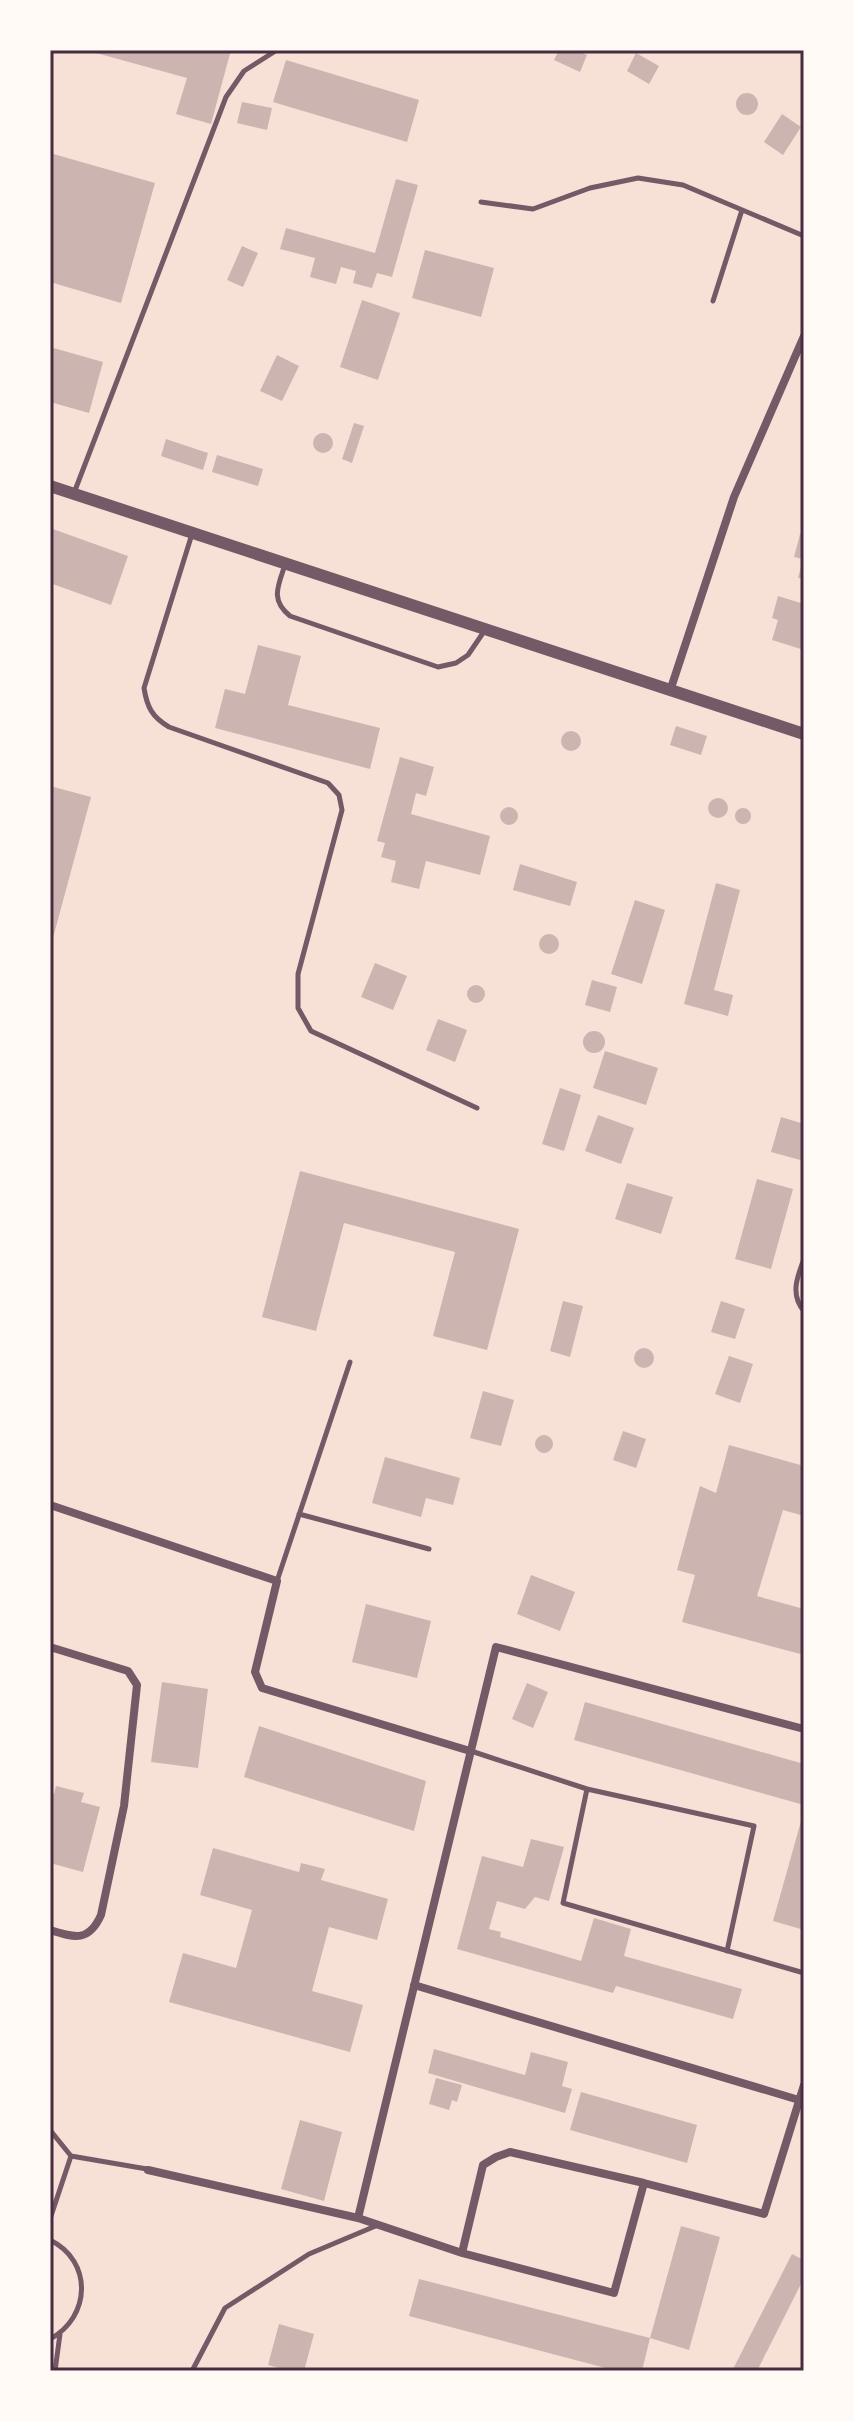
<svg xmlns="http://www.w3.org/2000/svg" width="854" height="2421" viewBox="0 0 854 2421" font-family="Lato,sans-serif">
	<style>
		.building { fill: #ccb4b1 }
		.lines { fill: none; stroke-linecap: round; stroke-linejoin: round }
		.service { stroke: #755966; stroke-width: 5 }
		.minor { stroke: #755966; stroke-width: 8 }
		.tertiary { stroke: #755966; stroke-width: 12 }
		.neatline { fill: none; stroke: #4a2c40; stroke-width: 3 }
	</style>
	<rect width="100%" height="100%" fill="#f7e1d7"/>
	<path class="building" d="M182,50L190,52V50H231L211,124L176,114L187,78L89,51Z
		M559,50H576L587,55L580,72L554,60Z
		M636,53L659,66L649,84L627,71Z
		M286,60L419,100L407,142L273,102Z
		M736 104a11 11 0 1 1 22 0a11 11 0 1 1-22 0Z
		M242,102L272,108L267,130L237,123Z
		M782,114L801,127L783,155L764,142Z
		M50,153L155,183L121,303L50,282Z
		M396,179L418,185L392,277L377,273L372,288L353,283L356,271L341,267L336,284L310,277L315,258L280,249L286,228L375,253Z
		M242,246L258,253L243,287L227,280Z
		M425,250L494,268L481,317L412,298Z
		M362,300L400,313L378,380L340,367Z
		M50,347L103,362L89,413L50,402Z
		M277,355L299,366L282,401L260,391Z
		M354,423L364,426L352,463L342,459Z
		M313 443a10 10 0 1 1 20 0a10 10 0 1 1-20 0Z
		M166,439L208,453L203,470L161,456Z
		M217,455L263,469L258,486L212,472Z
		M50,528L128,556L111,605L50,583Z
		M800,534L804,535V579L798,578L803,559L794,557Z
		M778,596L804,604V650L772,640L778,620L772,618Z
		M258,645L301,656L288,705L380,728L370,769L215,728L225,689L245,694Z
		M676,726L707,736L701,755L670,745Z
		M561 741a10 10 0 1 1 20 0a10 10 0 1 1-20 0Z
		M400,757L434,767L426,796L416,793L411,814L490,836L480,875L426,861L419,889L391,882L396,861L381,857L385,843L377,841Z
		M50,786L91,797L53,938L50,937Z
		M708 808a10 10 0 1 1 20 0a10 10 0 1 1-20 0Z
		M500 816a9 9 0 1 1 18 0a9 9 0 1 1-18 0Z
		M735 816a8 8 0 1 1 16 0a8 8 0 1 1-16 0Z
		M520,864L577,882L570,906L513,890Z
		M716,883L740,890L714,990L733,995L728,1016L684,1004Z
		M635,900L665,910L642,984L611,974Z
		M539 944a10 10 0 1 1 20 0a10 10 0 1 1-20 0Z
		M375,963L407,976L393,1010L361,997Z
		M592,980L617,987L610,1012L585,1005Z
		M467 994a9 9 0 1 1 18 0a9 9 0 1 1-18 0Z
		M438,1019L467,1030L455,1062L426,1050Z
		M583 1042a11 11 0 1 1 22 0a11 11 0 1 1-22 0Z
		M605,1051L658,1068L646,1105L593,1088Z
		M560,1088L581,1095L564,1151L542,1144Z
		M598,1115L634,1128L621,1164L585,1151Z
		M781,1117L804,1124V1161L771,1152Z
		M300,1171L519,1229L487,1350L433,1336L455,1252L344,1223L316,1331L262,1317Z
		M757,1179L793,1189L771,1269L735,1259Z
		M627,1183L673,1197L661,1234L615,1219Z
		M563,1301L583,1306L570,1357L550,1351Z
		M721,1301L745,1309L735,1339L711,1332Z
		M634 1358a10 10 0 1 1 20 0a10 10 0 1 1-20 0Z
		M729,1356L753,1364L740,1403L715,1394Z
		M483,1391L514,1400L501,1446L470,1438Z
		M623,1431L646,1439L636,1468L613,1460Z
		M535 1444a9 9 0 1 1 18 0a9 9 0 1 1-18 0Z
		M729,1445L804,1466V1516L783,1510L757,1596L804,1609V1655L682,1622L695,1575L677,1570L700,1486L716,1493Z
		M385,1457L460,1478L453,1505L426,1498L421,1517L372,1503Z
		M531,1575L575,1592L560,1631L517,1614Z
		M366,1604L431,1621L417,1678L352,1662Z
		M162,1682L208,1689L198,1768L151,1762Z
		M527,1683L548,1692L533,1728L512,1719Z
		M585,1702L804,1764V1805L574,1740Z
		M259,1726L426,1781L414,1831L244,1777Z
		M56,1786L84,1793L81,1802L100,1807L83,1872L50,1863V1793L54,1794Z
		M803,1814H804V1930L773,1921Z
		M531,1839L564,1847L549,1901L535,1897L525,1909L497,1901L489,1929L501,1932L500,1937L581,1961L594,1918L631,1929L624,1956L742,1989L733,2019L616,1986L613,1993L457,1949L482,1856L523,1867Z
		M213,1848L299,1872L301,1863L325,1869L321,1880L388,1899L377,1940L329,1927L312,1991L363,2005L350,2052L169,2002L183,1953L236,1968L252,1910L200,1895Z
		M434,2049L525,2075L531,2052L568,2062L562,2086L572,2089L565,2113L428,2073Z
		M436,2078L462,2085L457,2102L452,2100L449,2110L429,2104Z
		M581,2092L697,2125L687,2163L570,2130Z
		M300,2120L342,2132L324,2201L281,2189Z
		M681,2226L720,2237L689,2350L650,2338Z
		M792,2254L804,2260V2278L757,2371H732Z
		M419,2279L650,2338L642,2371H617L409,2316Z
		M279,2324L314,2334L304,2371H291L268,2365Z"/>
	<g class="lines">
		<path class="service" d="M481,202L533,209L590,188L638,178L683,185L804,236
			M713,301L742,210
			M74,493L226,97L244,71L277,50
			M192,534L144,688C147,707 152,717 169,727L328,783L339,795L342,810L298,974V1008L311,1031L477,1108
			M285,565C278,586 270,600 290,616L438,667L456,663L468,655L485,630
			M804,1259C797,1277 790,1295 804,1311
			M299,1514L429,1549
			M277,1581L350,1362
			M471,1751L587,1789L563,1903L804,1973
			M587,1789L754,1826L727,1951
			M50,2130L71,2156
			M50,2219L71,2156L147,2169
			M50,2240C93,2261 91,2317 50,2339
			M55,2371L60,2334
			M192,2371L225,2308L309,2254L378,2225"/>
		<path class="minor" d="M670,691L734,497L804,336
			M50,1505L277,1581L255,1672L262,1688L470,1751
			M50,1647L128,1671L137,1685L124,1806L101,1915C89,1942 75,1938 50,1930
			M804,1729L496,1647L358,2218L462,2253L483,2165L496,2157L510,2152L644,2183L764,2214L804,2085
			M414,1985L799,2100
			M148,2170L358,2218
			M462,2253L614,2293L644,2183"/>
		<path class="tertiary" d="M50,486L804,734"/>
	</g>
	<rect width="854" height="2421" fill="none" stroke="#fffaf5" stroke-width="104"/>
	<rect x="52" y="52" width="750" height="2317" class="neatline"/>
</svg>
